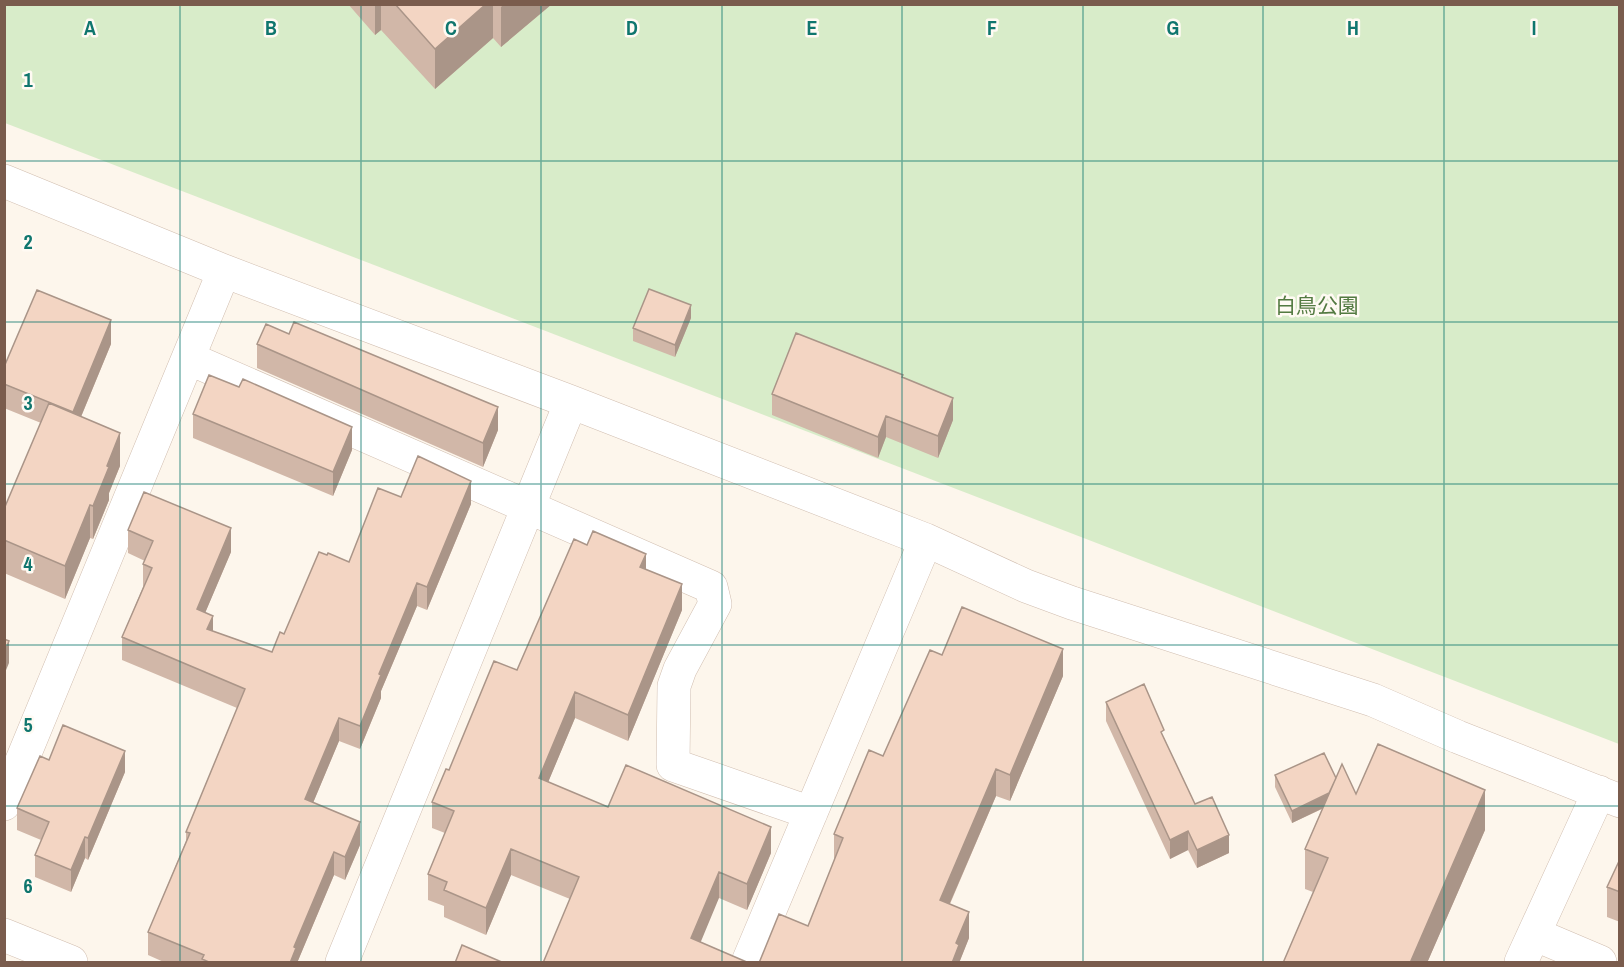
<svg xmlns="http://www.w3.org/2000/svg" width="1624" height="967" viewBox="0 0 1624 967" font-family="'Archivo Narrow','Noto Sans JP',sans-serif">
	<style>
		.green { fill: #d8ecc9 }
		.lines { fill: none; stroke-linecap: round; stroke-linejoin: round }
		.minor-casing { stroke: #d1beb0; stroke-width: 34 }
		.minor { stroke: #fff; stroke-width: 33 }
		.wall { fill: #d1b7a8 }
		.shaded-wall { fill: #aa9588 }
		.building { fill: #f3d5c3; stroke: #aa9588; stroke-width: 1.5 }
		.grid { fill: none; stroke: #0f766e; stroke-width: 1.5; stroke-opacity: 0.55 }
		.labels { text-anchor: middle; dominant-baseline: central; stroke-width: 5; stroke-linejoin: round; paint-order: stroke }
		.park-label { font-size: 21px; fill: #537a41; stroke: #fffaf3 }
		.grid-label { font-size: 20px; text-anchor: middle; font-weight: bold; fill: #0f766e; stroke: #fffaf3; stroke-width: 5; stroke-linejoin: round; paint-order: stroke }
	</style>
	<rect width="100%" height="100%" fill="#fdf6ec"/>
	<path class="green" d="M4,5H1619V744L5,123Z"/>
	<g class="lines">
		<g class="minor-casing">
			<path id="minor" d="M4,181L224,271L571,402L926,540L1026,586L1072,603L1373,700L1458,737L1620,801
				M188,358L711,587L715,604L680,669L674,686L673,765L811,813
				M4,804L224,271
				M1534,934L1600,962
				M4,935L71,962
				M342,962L571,402
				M748,962L926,540
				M1521,962L1599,792"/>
		</g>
		<use href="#minor" class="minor"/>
	</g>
	<path class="wall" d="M348,4H552L501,47L493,38L435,89L381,30L375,35Z
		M691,318L675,357L633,341V328Z
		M111,344L81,417L120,466L109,493V500L93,539L90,538L65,599L4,573V509L41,423L4,408V367Z
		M257,344L498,430L483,467L257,368Z
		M903,378L953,420L938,458L886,437L878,458L772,415V394Z
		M239,387L352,450L333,496L193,438V414Z
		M401,497L471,504L427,610L417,606L381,691V698L360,749L339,741L313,803L360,845L345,880L334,875L297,963H166L148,955V932L186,841V832L237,708L122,660V637L143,587V564L145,561L128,553V530L231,552L205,613L213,631L272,652L284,634L349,562Z
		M587,545L646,569L682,610L628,741L575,718L548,782L608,807L771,853L747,910L719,898L570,899L511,875L486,935L444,917V906L428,900V874L445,833L432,828V802L449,770L517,670Z
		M942,655L1063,676L1010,801L996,796L950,904L969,938L959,963L808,926L834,861V834L883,756Z
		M1106,702L1164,738L1195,804L1229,853L1197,868L1188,850L1170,859L1106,721Z
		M49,760L125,772L88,860L85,858L71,892L35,877V855L41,840L17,830V808Z
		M1275,775L1336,778L1356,794L1485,830L1427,963H1283L1313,892L1305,889V849L1322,809L1292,823L1275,787Z
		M1620,859V922L1607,917V887Z"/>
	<path class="shaded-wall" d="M375,4H381V30L375,35Z
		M486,4H493V38L435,89V49Z
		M504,4H552L501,47V7Z
		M691,305V318L675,357V345Z
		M111,320V344L73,436V412Z
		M953,398V420L938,458V436Z
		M498,407V430L483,467V443Z
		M886,416V437L878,458V437Z
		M352,427V450L333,496V472Z
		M120,433V466L109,493V500L93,539V506L107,466Z
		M471,481V504L427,610V587Z
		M90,505V538L65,599V566Z
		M231,528V552L197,632V609Z
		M646,554V580L640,567Z
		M417,583V606L381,691V698L360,749V726L379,674Z
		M682,584V610L628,741V715Z
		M213,616V639L207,629Z
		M9,641V663L4,675V653Z
		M1063,649V676L1010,801V775Z
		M575,692V718L539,804V778Z
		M339,718V741L305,822V799Z
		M125,751V772L88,860V838Z
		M996,769V796L940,926V900Z
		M1340,788V800L1292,823V811Z
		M1485,790V830L1427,963H1410Z
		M360,822V845L345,880V857Z
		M771,827V853L747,910V884Z
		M1188,831V850L1170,859V840Z
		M1229,835V853L1197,868V850Z
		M85,837V858L71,892V870Z
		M511,849V875L486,935V908Z
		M334,852V875L297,963H290L294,947Z
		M719,872V898L692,963L691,938Z
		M969,912V938L959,963H952L956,943Z"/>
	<path class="building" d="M395,4H486L435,49Z
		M649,289L691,305L675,345L633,328Z
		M37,290L111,320L73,412L4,384V367Z
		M294,322L498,407L483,443L257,344L266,324L289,334Z
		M796,333L903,375L902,377L953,398L938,436L886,416L878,437L772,394Z
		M209,375L239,387L243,379L352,427L333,472L193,414Z
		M49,403L120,433L107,466L109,467L93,506L90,505L65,566L4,540V509Z
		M418,456L471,481L427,587L417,583L379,674L381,675L360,726L339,718L305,799L360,822L345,857L334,852L294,947L296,948L290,963H211L202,959L204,955L148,932L190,833L186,832L245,689L122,637L152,568L143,564L153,541L128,530L144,492L231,528L197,609L213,616L207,629L272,652L280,632L284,634L319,552L327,555L328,553L349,562L378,488L401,497Z
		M593,531L646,554L640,567L682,584L628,715L575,692L539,778L608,807L626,765L771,827L747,884L719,872L691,938L749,963H543L579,877L511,849L486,908L444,890L447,882L428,874L454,811L432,802L446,769L449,770L494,661L517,670L574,539L587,545Z
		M962,607L1063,649L1010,775L996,769L940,900L969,912L956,943L959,945L952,963H759L779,914L808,926L843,838L834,834L869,750L883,756L930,650L942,655Z
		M4,639L9,641L4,653Z
		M1144,684L1164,730L1161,732L1195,804L1212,797L1229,835L1197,850L1188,831L1170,840L1106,702Z
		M63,725L125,751L88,838L85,837L71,870L35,855L49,822L17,808L40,756L49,760Z
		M1378,744L1485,790L1410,963H1283L1328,858L1305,849L1342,764L1356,794Z
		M1324,753L1336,778L1329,793L1292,811L1275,775Z
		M1620,859V892L1607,887Z
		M462,945L504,963H455Z"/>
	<path class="grid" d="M180,4V962M361,4V962M541,4V962M722,4V962M902,4V962M1083,4V962M1263,4V962M1444,4V962M4,161H1620M4,322H1620M4,484H1620M4,645H1620M4,806H1620"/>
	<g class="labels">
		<g class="park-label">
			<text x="1317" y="305">白鳥公園</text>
		</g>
	</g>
	<g class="grid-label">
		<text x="90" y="35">A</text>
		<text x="271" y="35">B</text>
		<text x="451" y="35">C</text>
		<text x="632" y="35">D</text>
		<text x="812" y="35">E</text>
		<text x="992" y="35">F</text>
		<text x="1173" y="35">G</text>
		<text x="1353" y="35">H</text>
		<text x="1534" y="35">I</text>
		<text x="28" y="87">1</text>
		<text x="28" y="249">2</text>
		<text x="28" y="410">3</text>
		<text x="28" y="571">4</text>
		<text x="28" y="732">5</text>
		<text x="28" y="893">6</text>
	</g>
	<rect width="1624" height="967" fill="none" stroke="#7a5c4d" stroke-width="12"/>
</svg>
